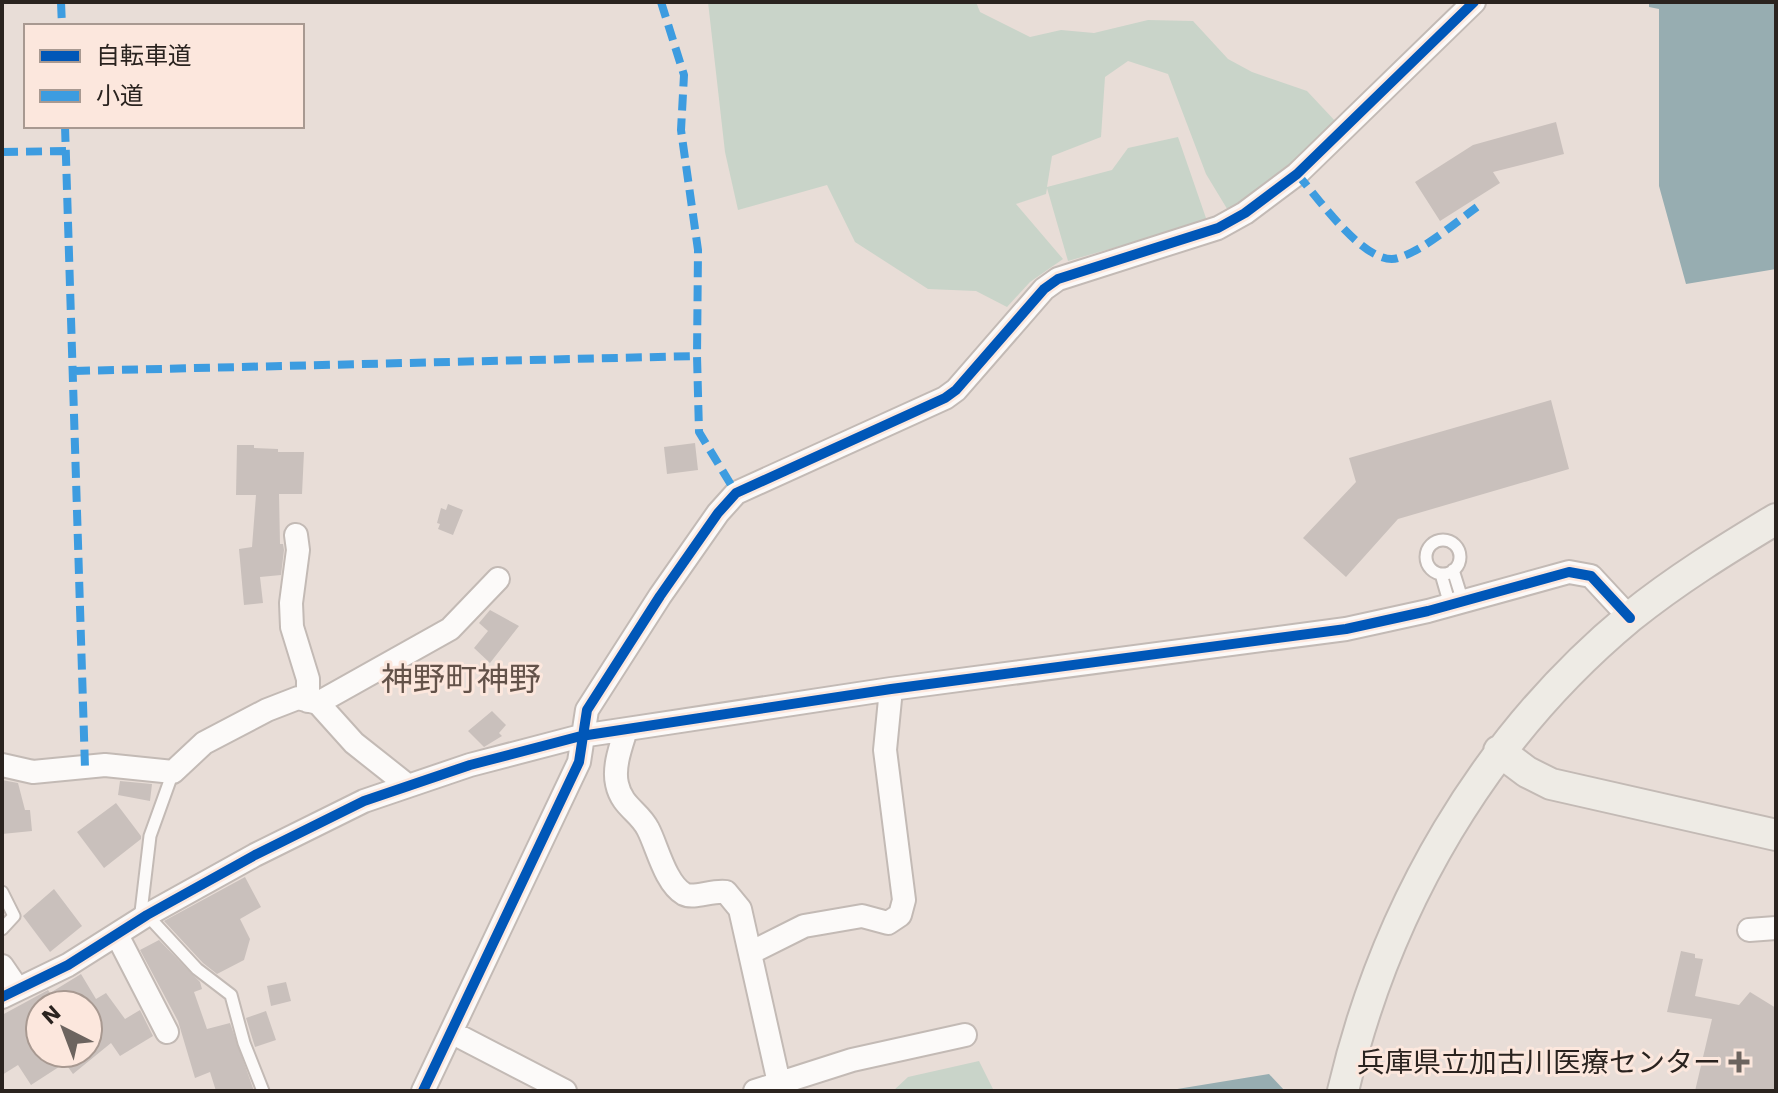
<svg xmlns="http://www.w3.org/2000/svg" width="1778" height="1093" viewBox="0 0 1778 1093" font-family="'Work Sans','Noto Sans JP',sans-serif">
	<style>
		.green { fill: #c9d4c9 }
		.water { fill: #97adb1 }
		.building { fill: #c9c0bc; fill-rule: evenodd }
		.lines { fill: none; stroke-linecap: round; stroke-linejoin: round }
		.lane-casing { stroke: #c3bab5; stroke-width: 15 }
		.street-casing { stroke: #c3bab5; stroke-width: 26 }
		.secondary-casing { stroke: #c3bab5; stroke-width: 34 }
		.lane { stroke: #fcfaf9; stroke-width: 11 }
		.street { stroke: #fcfaf9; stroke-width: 22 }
		.secondary { stroke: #eeebe5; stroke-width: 30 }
		.quiet { stroke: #3d9ce0; stroke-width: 8; stroke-dasharray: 16 8; stroke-linecap: butt }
		.cycleway-casing { stroke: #fce7dd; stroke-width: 15 }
		.cycleway { stroke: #0057b8; stroke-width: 10 }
		.poi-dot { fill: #6c645f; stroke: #fce7dd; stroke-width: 3 }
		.labels { text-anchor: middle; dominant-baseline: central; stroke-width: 6; stroke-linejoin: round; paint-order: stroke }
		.poi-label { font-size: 28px; fill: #2a231f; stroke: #fce7dd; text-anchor: end }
		.quarter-label { font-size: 32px; fill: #635249; stroke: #fce7dd }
	</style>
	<rect width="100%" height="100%" fill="#e8ddd7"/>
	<path class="green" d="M708,2H976L980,12L1030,37L1061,30L1094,33L1148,20L1193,21L1228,59L1252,72L1307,91L1337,123L1305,154L1229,212L1206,174L1168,74L1128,61L1105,77L1101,137L1052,156L1047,187L1112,170L1128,148L1178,137L1207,221L1068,261L1047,188L1046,194L1016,204L1063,259L1030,282L1007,307L976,291L928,289L855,242L827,185L738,210L725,152Z
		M979,1061L994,1091H893L908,1077Z"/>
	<path class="water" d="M1649,2H1776V269L1686,284L1659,186V9L1649,7Z
		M1269,1074L1285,1091H1165Z"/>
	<path class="building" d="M1556,122L1564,154L1493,172L1500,183L1440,221L1415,182L1473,145Z
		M1551,400L1569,469L1398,519L1346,577L1303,538L1356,482L1349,458Z
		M695,443L698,470L667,474L664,447Z
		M237,445H254V448L278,449V452H304L302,494H279L280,544H283L284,550L281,575L260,577L263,603L244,605L239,549L252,547L256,495H236Z
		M448,504L463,510L453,535L438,529L440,524L437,523L441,508L446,510Z
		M490,610L519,626L490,663L474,648L488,631L479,623Z
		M492,711L506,725L499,733L502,736L484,747L468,731Z
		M2,780L18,783L25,810H30L32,831L2,834Z
		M120,781L152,784L150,801L118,795Z
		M116,803L141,836V839L104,868L77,832Z
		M245,877L261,907L240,919L250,939L244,960L217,974L203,963L164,921Z
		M54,889L82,926L50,952L23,916Z
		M159,940L200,982L202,989L194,992L207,1029L230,1023L254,1091H216L210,1072L195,1078L178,1021L140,950Z
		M1681,951L1695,954V958L1703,959L1695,996L1739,1005L1750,992L1776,1008V1091H1695L1712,1019L1667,1012Z
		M81,974L96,999L106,993L125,1019L140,1010L153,1036L120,1056L111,1043L73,1074L65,1063L31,1085L18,1065L2,1075V1015L48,990L50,993ZM40,1005H88V1053H40Z
		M286,982L291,1001L271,1006L267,986Z
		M266,1011L276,1040L255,1047L246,1018Z"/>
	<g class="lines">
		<g class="lane-casing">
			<path id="lane" d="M1426 557a17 17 0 1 1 34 0a17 17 0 1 1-34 0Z
				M1453,570L1463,602
				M1441,574L1450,605
				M173,772L150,836L141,912L147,915L197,969L231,995L244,1043L263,1091
				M2,892L14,916L2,929"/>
		</g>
		<g class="street-casing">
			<path id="street" d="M296,535L298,550L291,603L292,627L308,679V701
				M318,703L450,629L498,579
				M626,730C621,746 613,767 617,784C622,807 639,811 648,829C657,846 665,883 684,894C694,899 712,890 726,892L740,909L779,1083
				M2,765L33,772L105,765L173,772L204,743L267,710L298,698L318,703L354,743L407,785
				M1749,930L1776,928
				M117,935L167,1032
				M750,953L804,926L862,916L888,923L900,915L904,900L885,750L891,689
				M2,966L17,988
				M2,997L68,965L147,915L255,855L364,801L470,765L581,736L891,689L1346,629L1428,611L1569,572L1591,576L1630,618
				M451,1032L565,1091
				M423,1091L579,762L587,710L660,596L718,513L736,493L945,398L956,390L1044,289L1058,279L1218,228L1245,213L1297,174L1474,2
				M755,1091L852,1060L965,1035"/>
		</g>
		<g class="secondary-casing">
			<path id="secondary" d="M1499,751L1527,772L1551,784L1776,835
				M1343,1091C1386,907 1484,738 1630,617C1676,580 1726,549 1776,519"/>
		</g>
		<use href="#lane" class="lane"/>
		<use href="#street" class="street"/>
		<use href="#secondary" class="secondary"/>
		<path class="quiet" d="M61,2L62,26
			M661,2L684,75L681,130L698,250L697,356L699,432L736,493
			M65,126L85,768
			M2,152L66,151
			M1297,174C1317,196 1366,268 1398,258C1424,250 1455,223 1477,207
			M74,371L697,356"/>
		<g class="cycleway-casing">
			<path id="cycleway" d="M2,997L68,965L147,915L255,855L364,801L470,765L581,736L891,689L1346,629L1428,611L1569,572L1591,576L1630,618
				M423,1091L579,762L587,710L660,596L718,513L736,493L945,398L956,390L1044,289L1058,279L1218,228L1245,213L1297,174L1474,2"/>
		</g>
		<use href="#cycleway" class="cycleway"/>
	</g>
	<path class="poi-dot" d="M1735 1050h8v8h8v8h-8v8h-8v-8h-8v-8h8z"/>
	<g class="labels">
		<g class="poi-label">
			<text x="1721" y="1062">兵庫県立加古川医療センター</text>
		</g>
		<g class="quarter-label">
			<text x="461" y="679">神野町神野</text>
		</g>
	</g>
	<rect width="1778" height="1093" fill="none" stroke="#2a231f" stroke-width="8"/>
	<rect x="24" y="24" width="280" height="104" fill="#fce7dd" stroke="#a89991" stroke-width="2"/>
	<rect x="40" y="50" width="40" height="12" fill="#0057b8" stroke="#a89991" stroke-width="2"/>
	<text x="96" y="64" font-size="24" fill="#2a231f">自転車道</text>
	<rect x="40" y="90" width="40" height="12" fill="#3d9ce0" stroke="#a89991" stroke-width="2"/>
	<text x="96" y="104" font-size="24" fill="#2a231f">小道</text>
	<g transform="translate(64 1029) rotate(318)"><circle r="38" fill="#fce7dd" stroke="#a89991" stroke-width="2"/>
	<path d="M0-6L14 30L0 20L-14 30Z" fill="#6c645f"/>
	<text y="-12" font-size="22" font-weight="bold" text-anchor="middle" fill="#2a231f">N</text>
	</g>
</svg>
